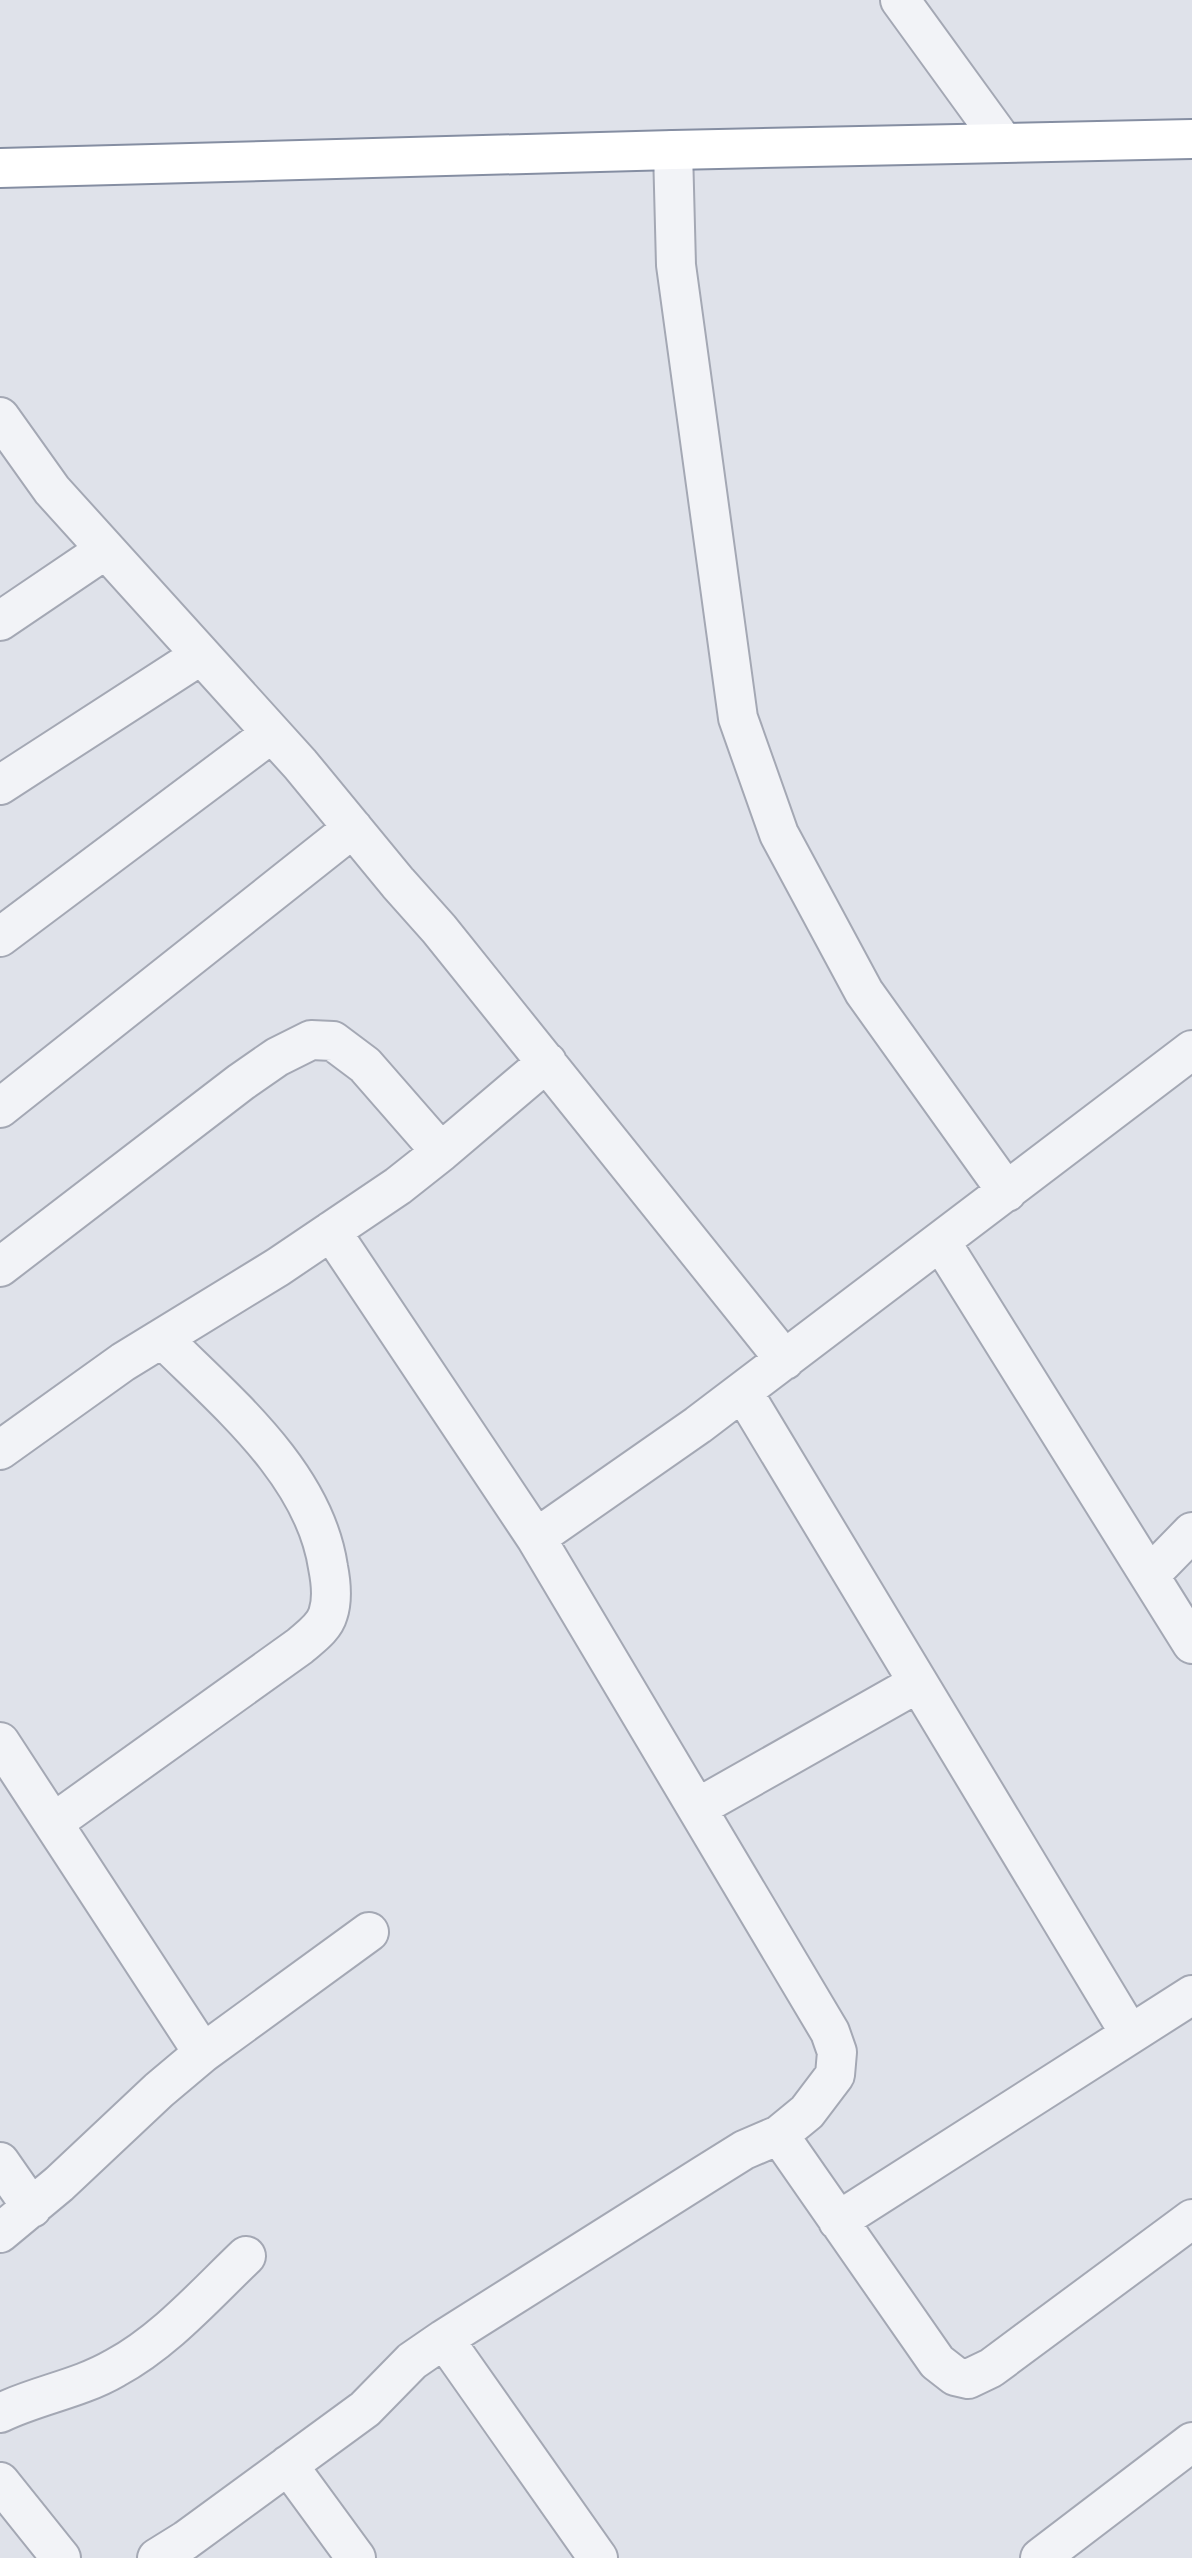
<svg xmlns="http://www.w3.org/2000/svg" width="1192" height="2558" viewBox="0 0 1192 2558" font-family="'DM Sans',sans-serif">
	<style>
		.lines { fill: none; stroke-linecap: round; stroke-linejoin: round }
		.minor-casing { stroke: #a4a8b4; stroke-width: 42 }
		.highway-casing { stroke: #858ea2; stroke-width: 42 }
		.minor { stroke: #f2f3f7; stroke-width: 38 }
		.highway { stroke: #fff; stroke-width: 38 }
	</style>
	<rect width="100%" height="100%" fill="#dfe2ea"/>
	<g class="lines">
		<g class="minor-casing">
			<path id="minor" d="M900,0L1003,142
				M673,150L676,265L738,718L779,834L864,992L1007,1192
				M0,417L52,490L300,764L398,883L439,929L785,1360
				M0,621L105,550
				M0,785L201,655
				M0,937L272,733
				M0,1108L353,828
				M941,1242L1192,1644
				M0,1267L241,1082L277,1057L311,1040L333,1041L365,1065L441,1152
				M743,1392L1130,2034
				M0,1450L123,1362L278,1267L398,1186L441,1152L547,1062
				M536,1538L698,1425L1192,1050
				M1150,1575L1192,1532
				M0,1742L203,2053
				M697,1808L918,1683
				M53,1823L300,1646C310,1637 324,1628 328,1614C333,1599 331,1582 328,1567C314,1473 225,1401 162,1338
				M779,2135L937,2362L955,2376L968,2379L991,2368L1192,2219
				M0,2162L32,2208
				M838,2221L1192,1995
				M0,2233L59,2184L159,2090L203,2053L369,1932
				M444,2339L598,2558
				M0,2413C37,2395 79,2389 115,2368C165,2341 205,2295 246,2256
				M288,2465L356,2558
				M0,2482L61,2558
				M157,2558L186,2540L365,2409L412,2361L444,2339L704,2175L744,2150L779,2135L807,2112L835,2075L837,2052L830,2032L536,1538L331,1231
				M1040,2558L1192,2442"/>
		</g>
		<g class="highway-casing">
			<path id="highway" d="M0,168L673,150L1192,139"/>
		</g>
		<use href="#minor" class="minor"/>
		<use href="#highway" class="highway"/>
	</g>
</svg>
